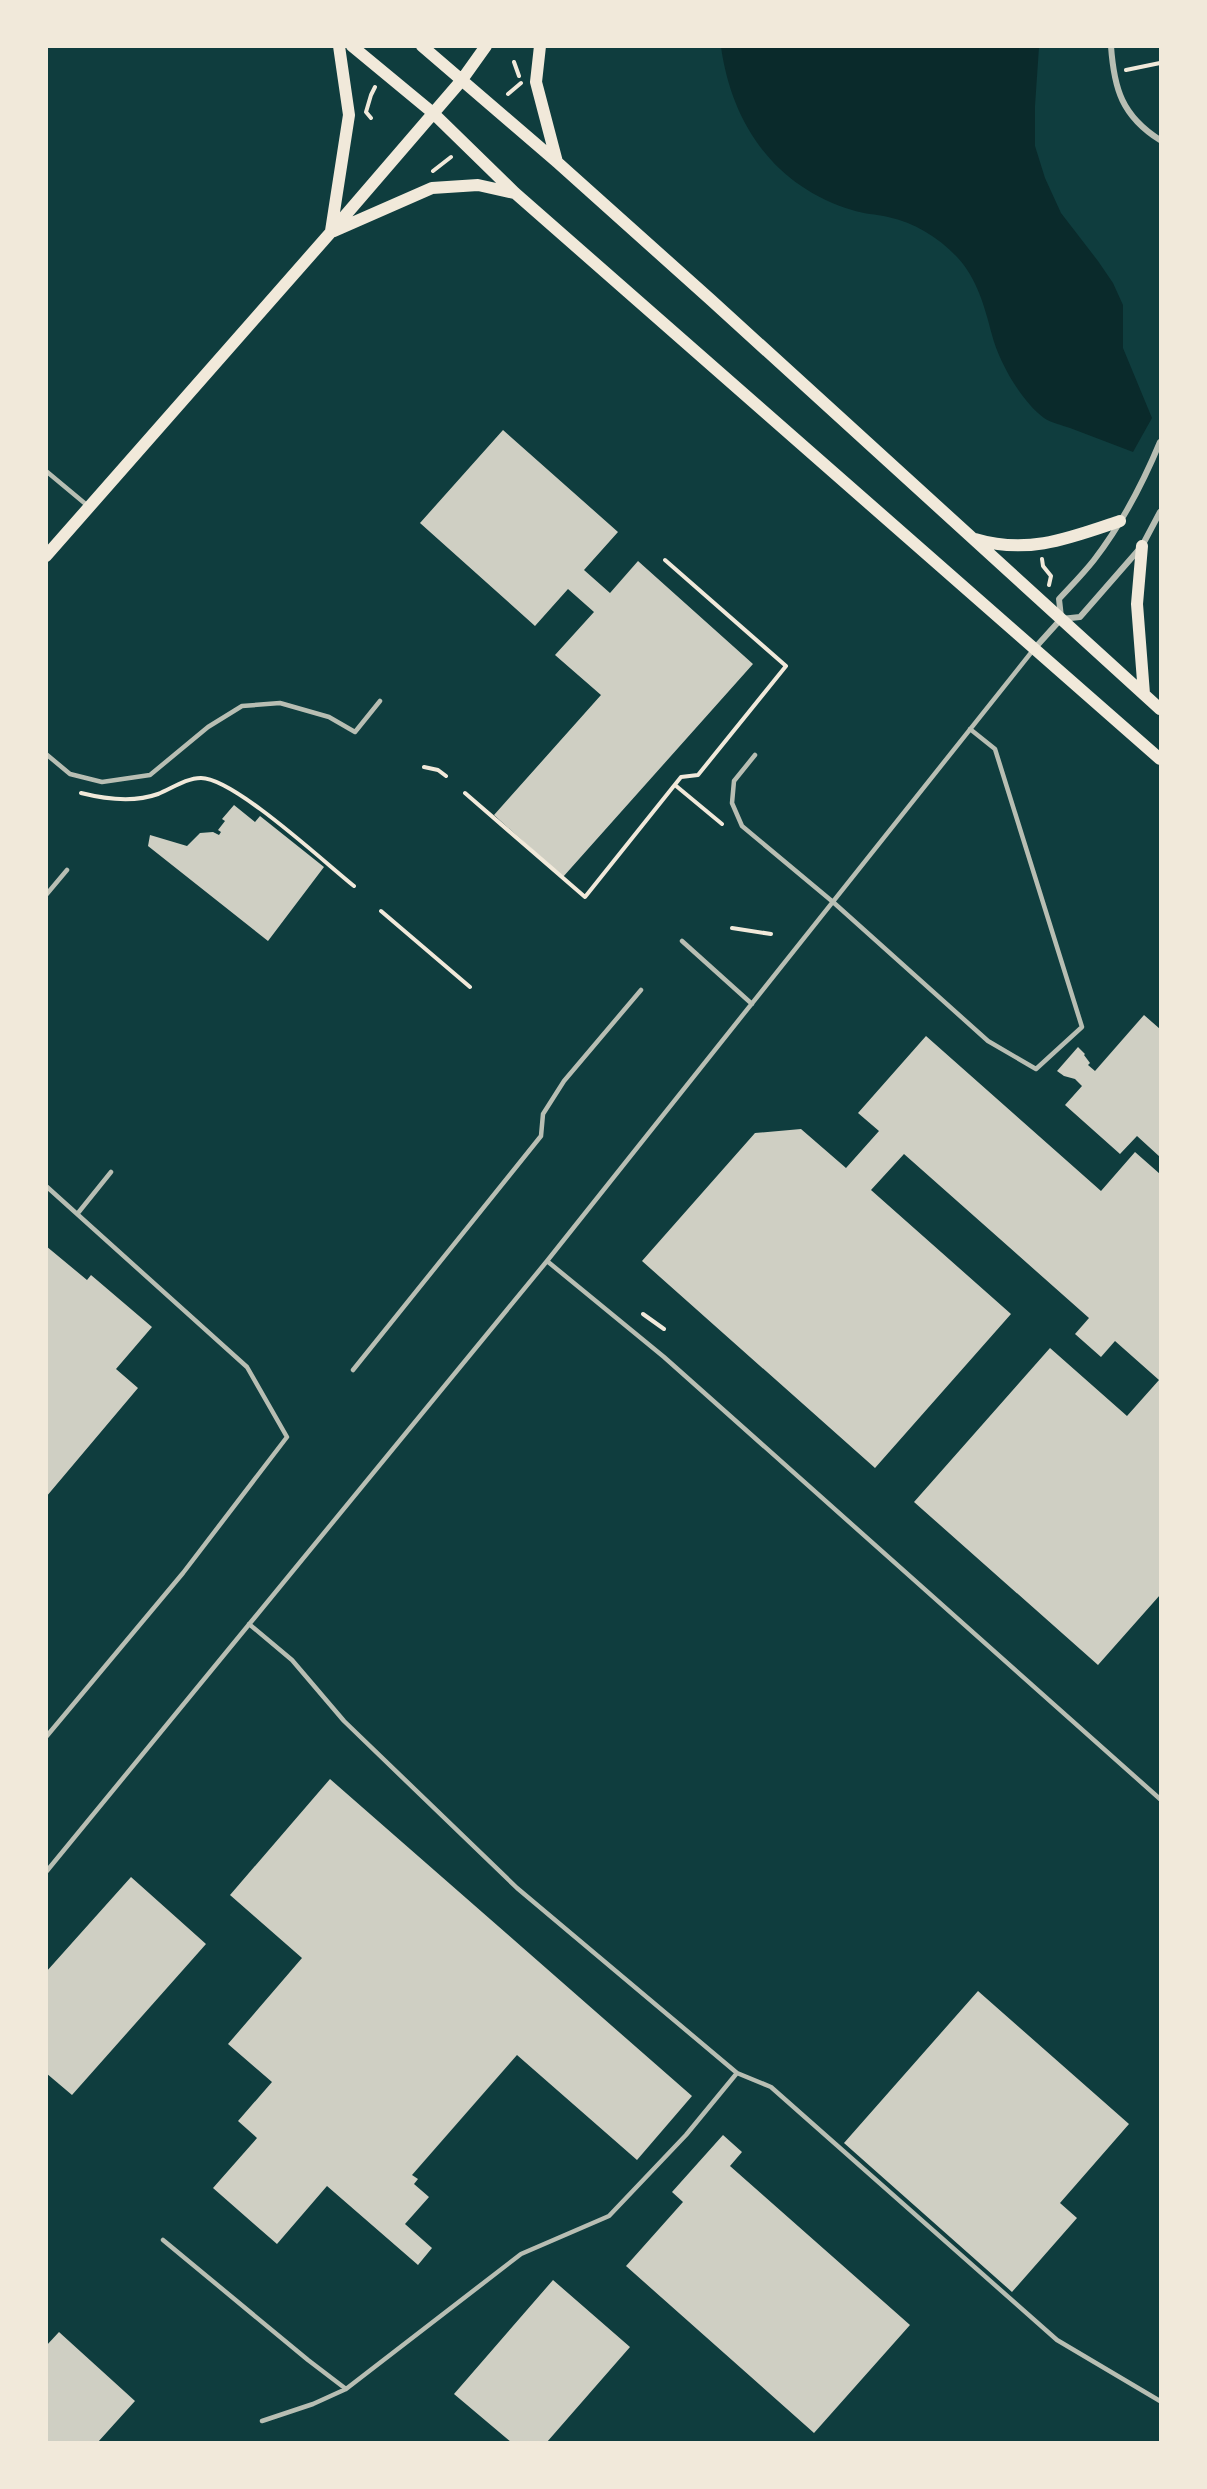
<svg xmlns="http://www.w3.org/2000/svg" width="1207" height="2489" viewBox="0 0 1207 2489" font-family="'PT Sans',sans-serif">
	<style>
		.water { fill: #0a2a2b }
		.building { fill: #cfcfc3 }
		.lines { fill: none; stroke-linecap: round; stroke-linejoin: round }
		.path { stroke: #f1e9da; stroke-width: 4 }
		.service { stroke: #b8beb3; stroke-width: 4.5 }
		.minor { stroke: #b8beb3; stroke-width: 6 }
		.secondary { stroke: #f1e9da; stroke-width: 12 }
	</style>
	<rect width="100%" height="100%" fill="#0f3d3e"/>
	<path class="water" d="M721,47H1039L1035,106V146L1045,178L1061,213L1098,261L1113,283L1123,305V348L1152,418L1133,452C1112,444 1091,436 1070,428C1062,425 1051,423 1044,418C1021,401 999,362 992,335C985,308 977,278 957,257C938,237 915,223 888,217C876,214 863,214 852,210C774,186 732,124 721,47Z"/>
	<path class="building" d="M503,430L618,532L584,570L610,593L638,561L753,664L563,877L494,815L601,695L555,655L594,612L568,589L535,626L420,523Z
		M234,805L255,822L260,816L324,867L268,941L148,846L150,835L187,846L200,833L213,832L219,835L221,832L218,830L225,821L222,819Z
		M1144,1015L1160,1029V1157L1137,1136L1120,1154L1065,1105L1082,1086L1075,1079L1064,1076L1057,1071L1078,1047L1085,1054L1084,1055L1090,1063L1088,1065L1095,1071Z
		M926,1036L1101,1191L1135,1152L1160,1174V1595L1098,1665L914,1502L1050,1348L1127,1416L1159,1380L1115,1341L1101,1357L1075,1334L1089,1318L904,1154L871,1190L1011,1314L875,1468L642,1261L755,1133L801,1129L846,1168L879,1131L858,1113Z
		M46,1246L87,1280L91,1275L152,1327L116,1369L138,1388L46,1497Z
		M330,1779L692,2096L637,2160L517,2055L412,2175L418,2179L414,2184L429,2197L405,2224L432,2248L418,2265L327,2186L277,2244L213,2188L257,2138L238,2121L272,2082L228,2044L302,1958L230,1895Z
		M131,1877L206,1944L72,2095L46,2073V1972Z
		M978,1991L1129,2124L1060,2203L1077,2218L1012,2292L844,2143Z
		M723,2135L742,2152L730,2166L910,2325L814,2433L626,2266L683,2202L672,2192Z
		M553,2280L630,2347L547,2442H511L454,2394Z
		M59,2332L135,2401L98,2442H46V2346Z"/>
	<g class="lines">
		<path class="path" d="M514,62L519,76
			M1126,70L1160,63
			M508,94L521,83
			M371,118L366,112L371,95L375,87
			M433,171L451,157
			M1042,559L1043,566L1051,576L1049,585
			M424,767L438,770L446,776
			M675,785L722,824
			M81,793C105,799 133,803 158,794C171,789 186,778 201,778C234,778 325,863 354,886
			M465,793L585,897L681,777L698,775L786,666L665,560
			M381,911L470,987
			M732,928L771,934
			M643,1314L664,1329"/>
		<path class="service" d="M46,471L88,506
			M46,754L70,774L102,782L150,775L208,727L242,706L280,703L329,717L355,732L380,701
			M755,755L734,781L732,803L742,826L833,902L988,1041L1036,1069L1082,1027L995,749L970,729
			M46,895L67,870
			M682,941L752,1004
			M46,1186L247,1367L287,1437L183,1573L46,1737
			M78,1213L111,1172
			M547,1261L664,1357L1160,1799
			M353,1370L541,1136L543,1114L564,1081L641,990
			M249,1624L292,1660L344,1721L517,1888L737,2073L771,2087L1057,2340L1160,2401
			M46,1872L547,1261L1034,649
			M163,2240L308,2360L346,2389
			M262,2421L313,2404L346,2389L521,2254L609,2216L686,2135L737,2073"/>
		<path class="minor" d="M1111,46C1114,89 1122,116 1160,140
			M1061,617L1059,599C1071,586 1083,574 1094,560C1121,525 1143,483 1160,442
			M1061,619L1080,617L1142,546L1160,512
			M1034,649L1061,619"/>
		<path class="secondary" d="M352,46L433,113L515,193L1160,759
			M422,46L557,162L711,300L1160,709
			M540,46L536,82L557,162
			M331,231L349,115L339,46
			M334,231L432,188L478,185L514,193
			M975,539C1028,555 1070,538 1120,521
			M1142,546L1137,604L1144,694
			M46,556L331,232L461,81L486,46"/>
	</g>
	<rect width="1207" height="2489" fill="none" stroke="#f1e9da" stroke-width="96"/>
</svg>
